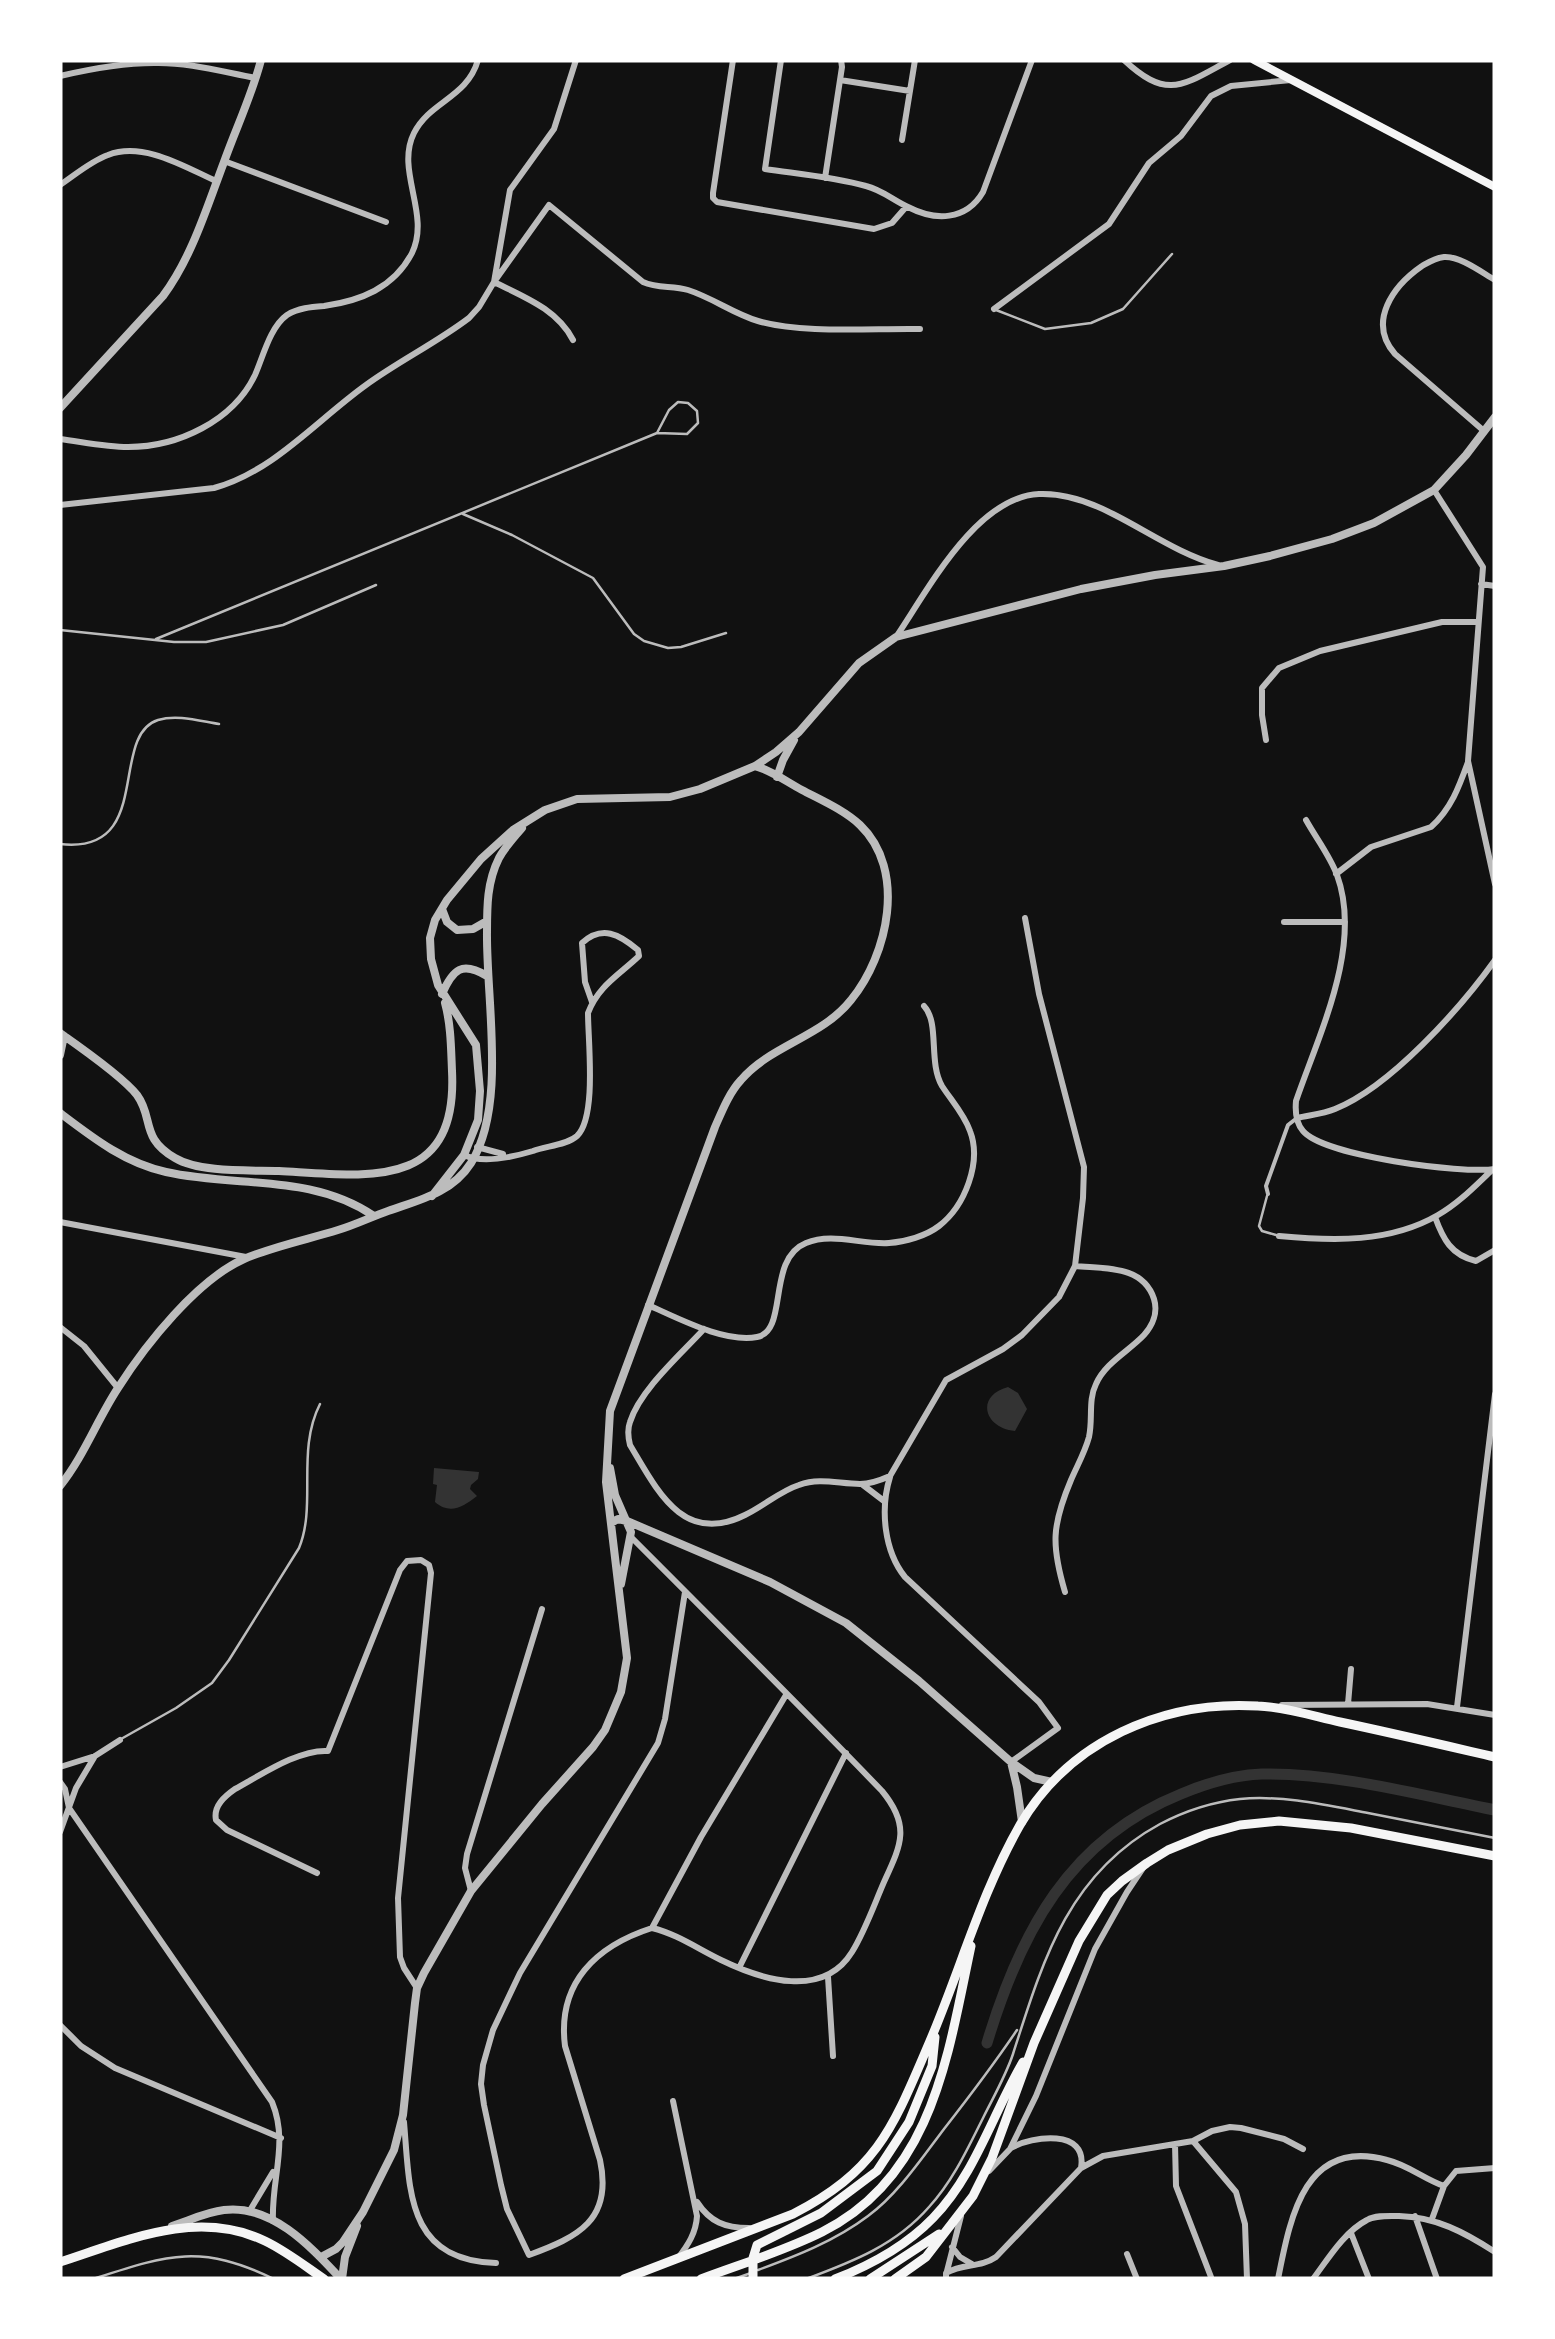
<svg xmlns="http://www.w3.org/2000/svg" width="1555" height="2339" viewBox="0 0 1555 2339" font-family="Montserrat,sans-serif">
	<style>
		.water { fill: #333 }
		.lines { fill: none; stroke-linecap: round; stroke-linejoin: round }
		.canal { stroke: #333; stroke-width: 11 }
		.service { stroke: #bcbcbc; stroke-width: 2.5 }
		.pedestrian { stroke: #bcbcbc; stroke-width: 4 }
		.minor { stroke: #bcbcbc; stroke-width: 6 }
		.tertiary { stroke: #bcbcbc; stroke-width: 8 }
		.secondary { stroke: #f5f5f5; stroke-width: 8 }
		.primary { stroke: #f5f5f5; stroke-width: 9 }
	</style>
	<rect width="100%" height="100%" fill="#111"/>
	<path class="water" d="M1008,1387L1018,1393L1027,1409L1015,1431C984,1428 975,1396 1008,1387Z
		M434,1468L479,1472L478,1479L471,1485L470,1489L477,1496C463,1507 450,1515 435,1502L437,1485L433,1484Z"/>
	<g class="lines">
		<path class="canal" d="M987,2043C1020,1933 1069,1839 1181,1794C1207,1783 1233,1775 1262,1774C1340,1773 1419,1795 1495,1810"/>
		<path class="service" d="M996,310L1045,329L1091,323L1123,309L1172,254
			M463,514L512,535L593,578L634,634L644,641L668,648L681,647L726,633
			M60,630L174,642H206L283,625L376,585
			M156,639L657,433L687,434L698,423L697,411L688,403L678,402L669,410L657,433
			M60,844C155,855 108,736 158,720C177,714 200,721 219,724
			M1267,1196L1259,1226L1262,1231L1276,1235
			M121,1739L176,1708L212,1683L229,1660L299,1548C317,1505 296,1451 320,1404
			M758,2270C796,2256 835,2241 868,2216C897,2195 922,2158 944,2129C969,2097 994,2064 1017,2030
			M93,2279C167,2255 200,2243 274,2279
			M734,2279L751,2273
			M806,2279C852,2262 896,2245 929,2207C953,2181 968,2148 984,2116C994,2096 1006,2075 1013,2054C1043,1960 1068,1874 1160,1824C1185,1811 1212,1802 1240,1799C1282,1795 1326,1805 1368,1813C1410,1821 1453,1830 1495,1838"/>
		<path class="pedestrian" d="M1268,1194L1266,1186L1288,1125L1297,1118"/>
		<path class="minor" d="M733,60L713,193V198L717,202L874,229L892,223L906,207
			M781,60L765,169C799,174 834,177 866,186C882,190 893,200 908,207C935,221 966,221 983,192L1032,60
			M1124,60C1168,101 1183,85 1230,60
			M60,76C90,69 123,63 154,63C188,62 223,72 256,78
			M840,80L910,91
			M902,140L915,60
			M224,161L386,222
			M825,178L842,67L841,60
			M60,185C75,175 91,161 108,155C143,141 185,167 216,181
			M994,309L1109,224L1149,163L1181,136L1211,96L1231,86L1291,80
			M573,340C557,309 524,297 494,282L549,205L643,282C658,289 673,285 688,290C713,298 734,314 758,321C802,334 873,328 920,329
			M1484,431L1395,354C1367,322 1393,286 1422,266C1429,262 1435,258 1444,257C1460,256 1481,272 1495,280
			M60,439C83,442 106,447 128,447C178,447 233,421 255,375C263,357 270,327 287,315C298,308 311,307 324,306C360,301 394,288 412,253C431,214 395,171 414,133C430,101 467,98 478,60
			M1434,490L1483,567L1468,761L1495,884
			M60,505L214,488C273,472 317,420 366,385C399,361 436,343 469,318L479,307L494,282L510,190L554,129L576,60
			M1481,584L1495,586
			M896,637C928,590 976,497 1039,494C1064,493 1092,503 1113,514C1147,531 1181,555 1218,565
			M1266,740L1262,715V688L1279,668L1320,651L1442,622H1478
			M1306,820C1316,838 1330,856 1337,875C1363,946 1319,1034 1296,1101C1295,1112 1296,1123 1303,1131C1324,1156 1461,1174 1495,1169
			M1336,874L1371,847L1431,827C1451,809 1459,787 1468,762
			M1284,922H1345
			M1297,1118C1310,1115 1323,1114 1335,1109C1390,1087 1460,1009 1495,960
			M477,1147L503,1154
			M464,1155C483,1164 513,1157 533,1151C546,1146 567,1145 577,1136C597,1117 588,1041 588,1013C598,986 619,975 639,956L638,950C619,934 602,925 582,943L585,982L592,1002
			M1435,1217C1443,1239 1451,1255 1476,1261L1495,1250
			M60,1222L246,1257
			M1279,1236C1333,1241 1390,1243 1438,1215C1459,1203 1475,1186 1492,1170
			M648,1305C678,1318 724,1343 757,1337C789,1331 766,1259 806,1243C832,1232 862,1245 889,1243C905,1242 926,1236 939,1226C965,1206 982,1162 970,1131C964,1114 951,1100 942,1086C928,1062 940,1023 924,1006
			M60,1327L84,1346L118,1388
			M704,1329C681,1354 640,1390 630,1422C627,1430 628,1437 630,1445C657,1490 683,1546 745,1515C764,1506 780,1491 799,1485C820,1477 839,1484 860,1484C871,1484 881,1480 890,1476L946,1380L1003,1349L1022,1335L1059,1297L1075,1266L1083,1198L1084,1167L1039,994L1025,918
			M890,1477C880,1509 884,1551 905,1577L1039,1702L1058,1728L1011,1762
			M863,1485L884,1501
			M631,1537C715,1621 799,1705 882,1791C911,1826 901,1845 884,1882C874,1905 865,1931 852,1952C823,1999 762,1980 721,1960C698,1949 677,1934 652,1928C596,1946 557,1983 565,2046L600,2160C613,2220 578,2237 529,2255L507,2209L501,2185L484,2105L481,2084L483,2065L493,2030L520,1973L658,1743L665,1719L685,1592
			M1065,1592C1051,1545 1052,1525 1071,1480C1077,1466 1085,1452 1089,1437C1093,1419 1088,1400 1096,1384C1105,1363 1129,1351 1144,1335C1153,1325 1158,1312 1154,1299C1143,1265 1105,1269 1075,1266
			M1348,1704L1351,1669
			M1282,1705L1427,1704L1495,1715
			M1457,1707L1495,1394
			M60,1767L95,1756L120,1740
			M60,1782L65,1789L69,1808L272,2102C289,2143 271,2179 273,2221
			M60,1832L76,1788L95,1756
			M317,1873L227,1830L216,1820C213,1806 225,1796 235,1789C261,1775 299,1749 328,1751L400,1570L407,1561L421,1560L429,1565L431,1573L398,1898L400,1957L404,1968L417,1988
			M471,1891L465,1868L467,1854L542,1609
			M652,1928L701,1837L786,1695
			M739,1968L846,1753
			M828,1977L833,2056
			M60,2025L81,2046L115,2068L281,2138
			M673,2101L697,2216C696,2233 688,2245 678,2258
			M404,2122C410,2191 406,2260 496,2263
			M1193,2141L1236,2192L1245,2224L1247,2279
			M1175,2144L1176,2186L1211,2277
			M1011,2148C1032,2136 1088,2128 1081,2168
			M989,2171L1010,2149L1036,2096L1095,1949L1127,1892L1143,1868
			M697,2202C710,2222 725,2228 749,2228
			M249,2212L273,2172
			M1415,2216L1437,2279
			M1432,2219L1444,2186L1456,2171L1495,2168
			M1351,2233L1369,2279
			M952,2247L960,2257L972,2264
			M1127,2254L1137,2279
			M947,2271L961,2216
			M946,2279V2273C964,2263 980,2268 996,2257L1081,2168L1103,2156L1193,2141L1212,2131L1230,2127L1241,2128L1284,2139L1303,2149
			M1278,2279C1290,2219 1304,2137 1387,2160C1408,2165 1424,2179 1444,2186
			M1313,2279C1328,2259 1344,2232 1367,2220C1376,2215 1388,2216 1399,2216C1436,2217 1464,2232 1495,2252"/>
		<path class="tertiary" d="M60,408L163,296C192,257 207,207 224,162C236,128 252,95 261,60
			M777,777L783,760L794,740
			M442,909L447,922L457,930L473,929L487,921
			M442,994C453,969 462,961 487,976
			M60,1033C80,1047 123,1077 137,1095C154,1118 140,1138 175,1158C200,1173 250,1170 279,1171C367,1176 458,1192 452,1071C451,1048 451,1025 445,1003
			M60,1055L64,1036
			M60,1113C93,1138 125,1163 166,1172C237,1188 311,1173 374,1216
			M432,1196L464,1155L478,1120L480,1091L476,1045L438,985L431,959L430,938L435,920L447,900L481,859L513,830L545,810L577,799L670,797L700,789L755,766L776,752L799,732L859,663L896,637L1081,589L1155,575L1224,566L1270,556L1332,539L1374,523L1434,490L1466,455L1495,417
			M610,1468L615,1495L631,1532L621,1584
			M60,1486C84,1456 97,1420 118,1388C146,1344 197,1280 244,1259C271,1247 309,1239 338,1230C355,1225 371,1217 388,1211C419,1200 452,1193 471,1163C507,1105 486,1000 487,932C487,906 487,882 499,858C505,847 514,837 522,828
			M611,1523L618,1519L627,1521L770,1582L846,1623L919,1681L1011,1762L1034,1778L1052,1782
			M1011,1762L1017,1787L1022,1822
			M172,2226C188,2221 206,2212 224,2210C272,2204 311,2247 341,2279
			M321,2257L336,2249L343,2242L363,2212L394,2150L403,2115L415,2003L417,1988L424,1973L471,1891L542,1804L593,1747L605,1730L621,1692L627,1658L606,1482L610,1411L715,1127C722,1111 729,1093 741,1080C771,1045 822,1037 851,1000C888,955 907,870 860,825C844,810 821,800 802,790C787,782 771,770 755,766
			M342,2279L345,2257L357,2226"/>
		<path class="secondary" d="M1254,60L1495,187"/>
		<path class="primary" d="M60,2262C125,2241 197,2208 265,2241C286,2251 305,2266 324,2279
			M624,2279L793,2214C876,2171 892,2130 927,2048C959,1975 980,1895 1020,1825C1069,1741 1163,1700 1258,1706C1285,1707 1313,1716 1340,1722C1392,1733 1443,1745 1495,1757
			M701,2279C741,2264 784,2251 822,2232C933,2177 948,2054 971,1946
			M753,2279V2258L757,2245L821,2213L877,2171L909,2122L932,2066L935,2037
			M835,2279C871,2265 906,2246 933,2218C975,2175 993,2113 1023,2062
			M870,2279L939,2234
			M895,2279L926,2257L973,2196L992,2158L1034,2043L1079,1941L1107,1895L1122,1881L1147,1863L1168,1850L1207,1834L1240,1825L1279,1821L1351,1828L1495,1856"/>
	</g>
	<rect width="1555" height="2339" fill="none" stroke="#ffffff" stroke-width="125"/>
</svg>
